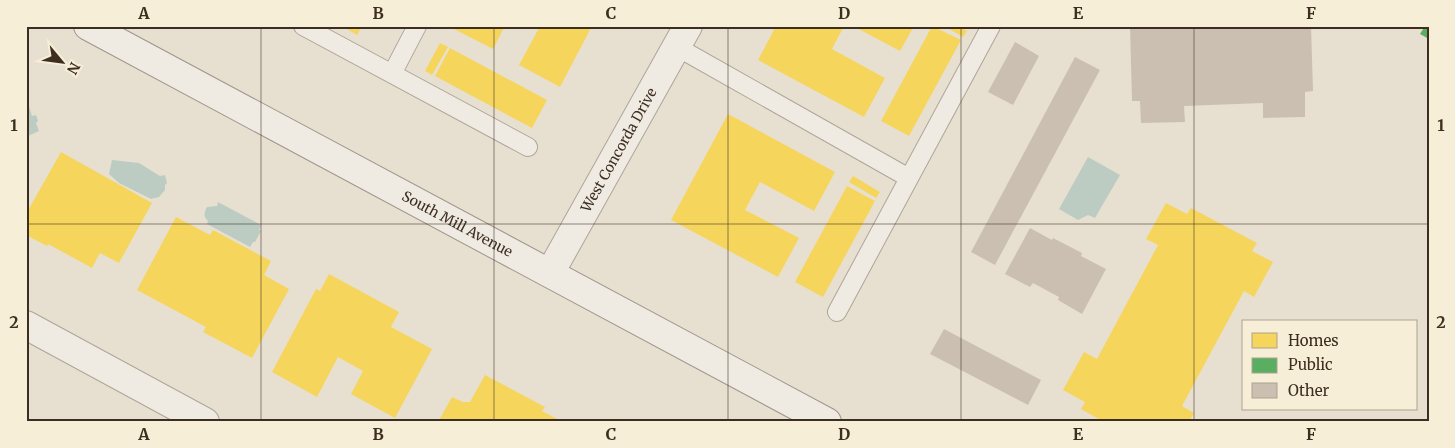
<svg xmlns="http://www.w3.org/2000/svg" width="1455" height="448" viewBox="0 0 1455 448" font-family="Merriweather,serif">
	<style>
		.water { fill: #bcccc2 }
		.homes { fill: #f6d55c }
		.public { fill: #5aae61 }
		.building { fill: #cbbfb2 }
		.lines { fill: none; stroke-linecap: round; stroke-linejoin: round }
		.lane-casing { stroke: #ada599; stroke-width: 20 }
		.street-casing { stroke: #ada599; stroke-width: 30 }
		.secondary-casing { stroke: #9c958a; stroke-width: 30 }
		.lane { stroke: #efebe3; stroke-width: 18 }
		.street { stroke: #efebe3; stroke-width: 28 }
		.secondary { stroke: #efebe3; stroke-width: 28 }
		.grid { fill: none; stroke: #3d2e20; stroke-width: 1; stroke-opacity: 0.55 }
		.labels { text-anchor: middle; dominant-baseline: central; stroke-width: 5; stroke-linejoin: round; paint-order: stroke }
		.street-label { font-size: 14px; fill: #3d2e20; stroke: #f7eed8 }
		.neatline { fill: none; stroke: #3d2e20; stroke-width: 2 }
		.grid-label { font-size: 16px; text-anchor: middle; font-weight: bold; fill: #3d2e20 }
	</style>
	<rect width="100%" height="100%" fill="#e7e0d1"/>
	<path class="water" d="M26,105L29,106L32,116L36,115L38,121L36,123L39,131L26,137Z
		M1088,157L1120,175L1095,218L1088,215L1078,220L1059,209Z
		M112,160L139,163L160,176L165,175L167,183L165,185V190L159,197L151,199L119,183L109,174Z
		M218,202L261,225L259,230L261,231L255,242H253L250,247L207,224L208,221C203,216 204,213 207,207L217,206Z"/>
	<path class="homes" d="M342,26H362L357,35Z
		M455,26H505L493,49L454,29Z
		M540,26H592L560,87L519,65Z
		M776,26H844L832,49L885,78L864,117L758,60Z
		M853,26H914L900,51Z
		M932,26L961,40L909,136L881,121Z
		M944,26H959L967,31L963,37Z
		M440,43L448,47L432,75L425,71Z
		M450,48L547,100L532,128L435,76Z
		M728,114L835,172L814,211L760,182L745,210L799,238L778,277L671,220Z
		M61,152L152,203L119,263L100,253L92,268L48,244L47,246L26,235V214Z
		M853,176L880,192L876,198L849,182Z
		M847,186L875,201L823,297L795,282Z
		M1166,203L1187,214L1191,208L1257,243L1252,251L1273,262L1254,297L1244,291L1182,406L1194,413L1189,422H1104L1081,409L1085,402L1063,390L1084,352L1097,359L1158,245L1146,239Z
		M176,217L210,235L213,230L271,261L264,275L289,289L252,358L203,332L206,327L137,290Z
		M329,274L399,312L391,327L432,349L395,418L351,394L363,371L338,357L317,397L272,372L316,289L320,291Z
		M485,375L545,407L542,411L563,422H438L452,397L463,402H470Z"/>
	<path class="public" d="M1425,26H1429V39L1420,34Z"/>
	<path class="building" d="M1130,26H1311L1313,91L1305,92V117L1263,118V103L1184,106L1185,122L1141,123L1140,101H1132Z
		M1015,42L1039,56L1013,105L988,92Z
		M1075,57L1100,70L995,265L971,252Z
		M1030,228L1052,240L1053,238L1082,253L1081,256L1106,269L1082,314L1058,300L1059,297L1033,283L1030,287L1005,274Z
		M944,329L1041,380L1028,405L930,354Z"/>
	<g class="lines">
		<g class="lane-casing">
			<path id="lane" d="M303,26L528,147
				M677,47L909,178
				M392,74L417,26
				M837,312L991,26"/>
		</g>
		<g class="street-casing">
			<g id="street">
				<path id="s1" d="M550,273L688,26"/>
				<path d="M26,325L205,422"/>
			</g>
		</g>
		<g class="secondary-casing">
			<g id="secondary">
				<path id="s2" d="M88,26L827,422"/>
			</g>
		</g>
		<use href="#lane" class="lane"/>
		<use href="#street" class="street"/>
		<use href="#secondary" class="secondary"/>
	</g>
	<path class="grid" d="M261,26V422M494,26V422M728,26V422M961,26V422M1194,26V422M26,224H1429"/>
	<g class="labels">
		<g class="street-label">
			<text stroke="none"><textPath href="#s1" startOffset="141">West Concorda Drive</textPath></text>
			<text stroke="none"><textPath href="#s2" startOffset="419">South Mill Avenue</textPath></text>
		</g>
	</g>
	<rect width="1455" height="448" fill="none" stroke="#f7eed8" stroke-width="55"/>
	<rect x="1242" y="320" width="175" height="90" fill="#f7eed8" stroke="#ada18e"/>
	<rect x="1252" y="333" width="25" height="15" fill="#f6d55c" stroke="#ada18e"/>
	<text x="1288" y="346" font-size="15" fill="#3d2e20">Homes</text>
	<rect x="1252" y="358" width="25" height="15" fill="#5aae61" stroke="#ada18e"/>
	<text x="1288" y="370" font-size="15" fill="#3d2e20">Public</text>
	<rect x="1252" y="383" width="25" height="15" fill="#cbbfb2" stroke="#ada18e"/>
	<text x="1288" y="396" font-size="15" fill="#3d2e20">Other</text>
	<g transform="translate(62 62) rotate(119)" stroke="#f7eed8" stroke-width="4" paint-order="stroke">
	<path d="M0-4L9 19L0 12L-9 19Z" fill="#3d2e20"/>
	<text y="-8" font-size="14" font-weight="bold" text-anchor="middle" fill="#3d2e20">N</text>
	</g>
	<rect x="28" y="28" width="1400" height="392" class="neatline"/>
	<g class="grid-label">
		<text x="144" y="19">A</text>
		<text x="378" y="19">B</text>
		<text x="611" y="19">C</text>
		<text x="844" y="19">D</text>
		<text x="1078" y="19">E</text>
		<text x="1311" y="19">F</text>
		<text x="14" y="131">1</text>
		<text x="1441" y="131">1</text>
		<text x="14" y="328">2</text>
		<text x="1441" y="328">2</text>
		<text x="144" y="440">A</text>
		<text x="378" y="440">B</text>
		<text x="611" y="440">C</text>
		<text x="844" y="440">D</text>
		<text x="1078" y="440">E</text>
		<text x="1311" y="440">F</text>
	</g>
</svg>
